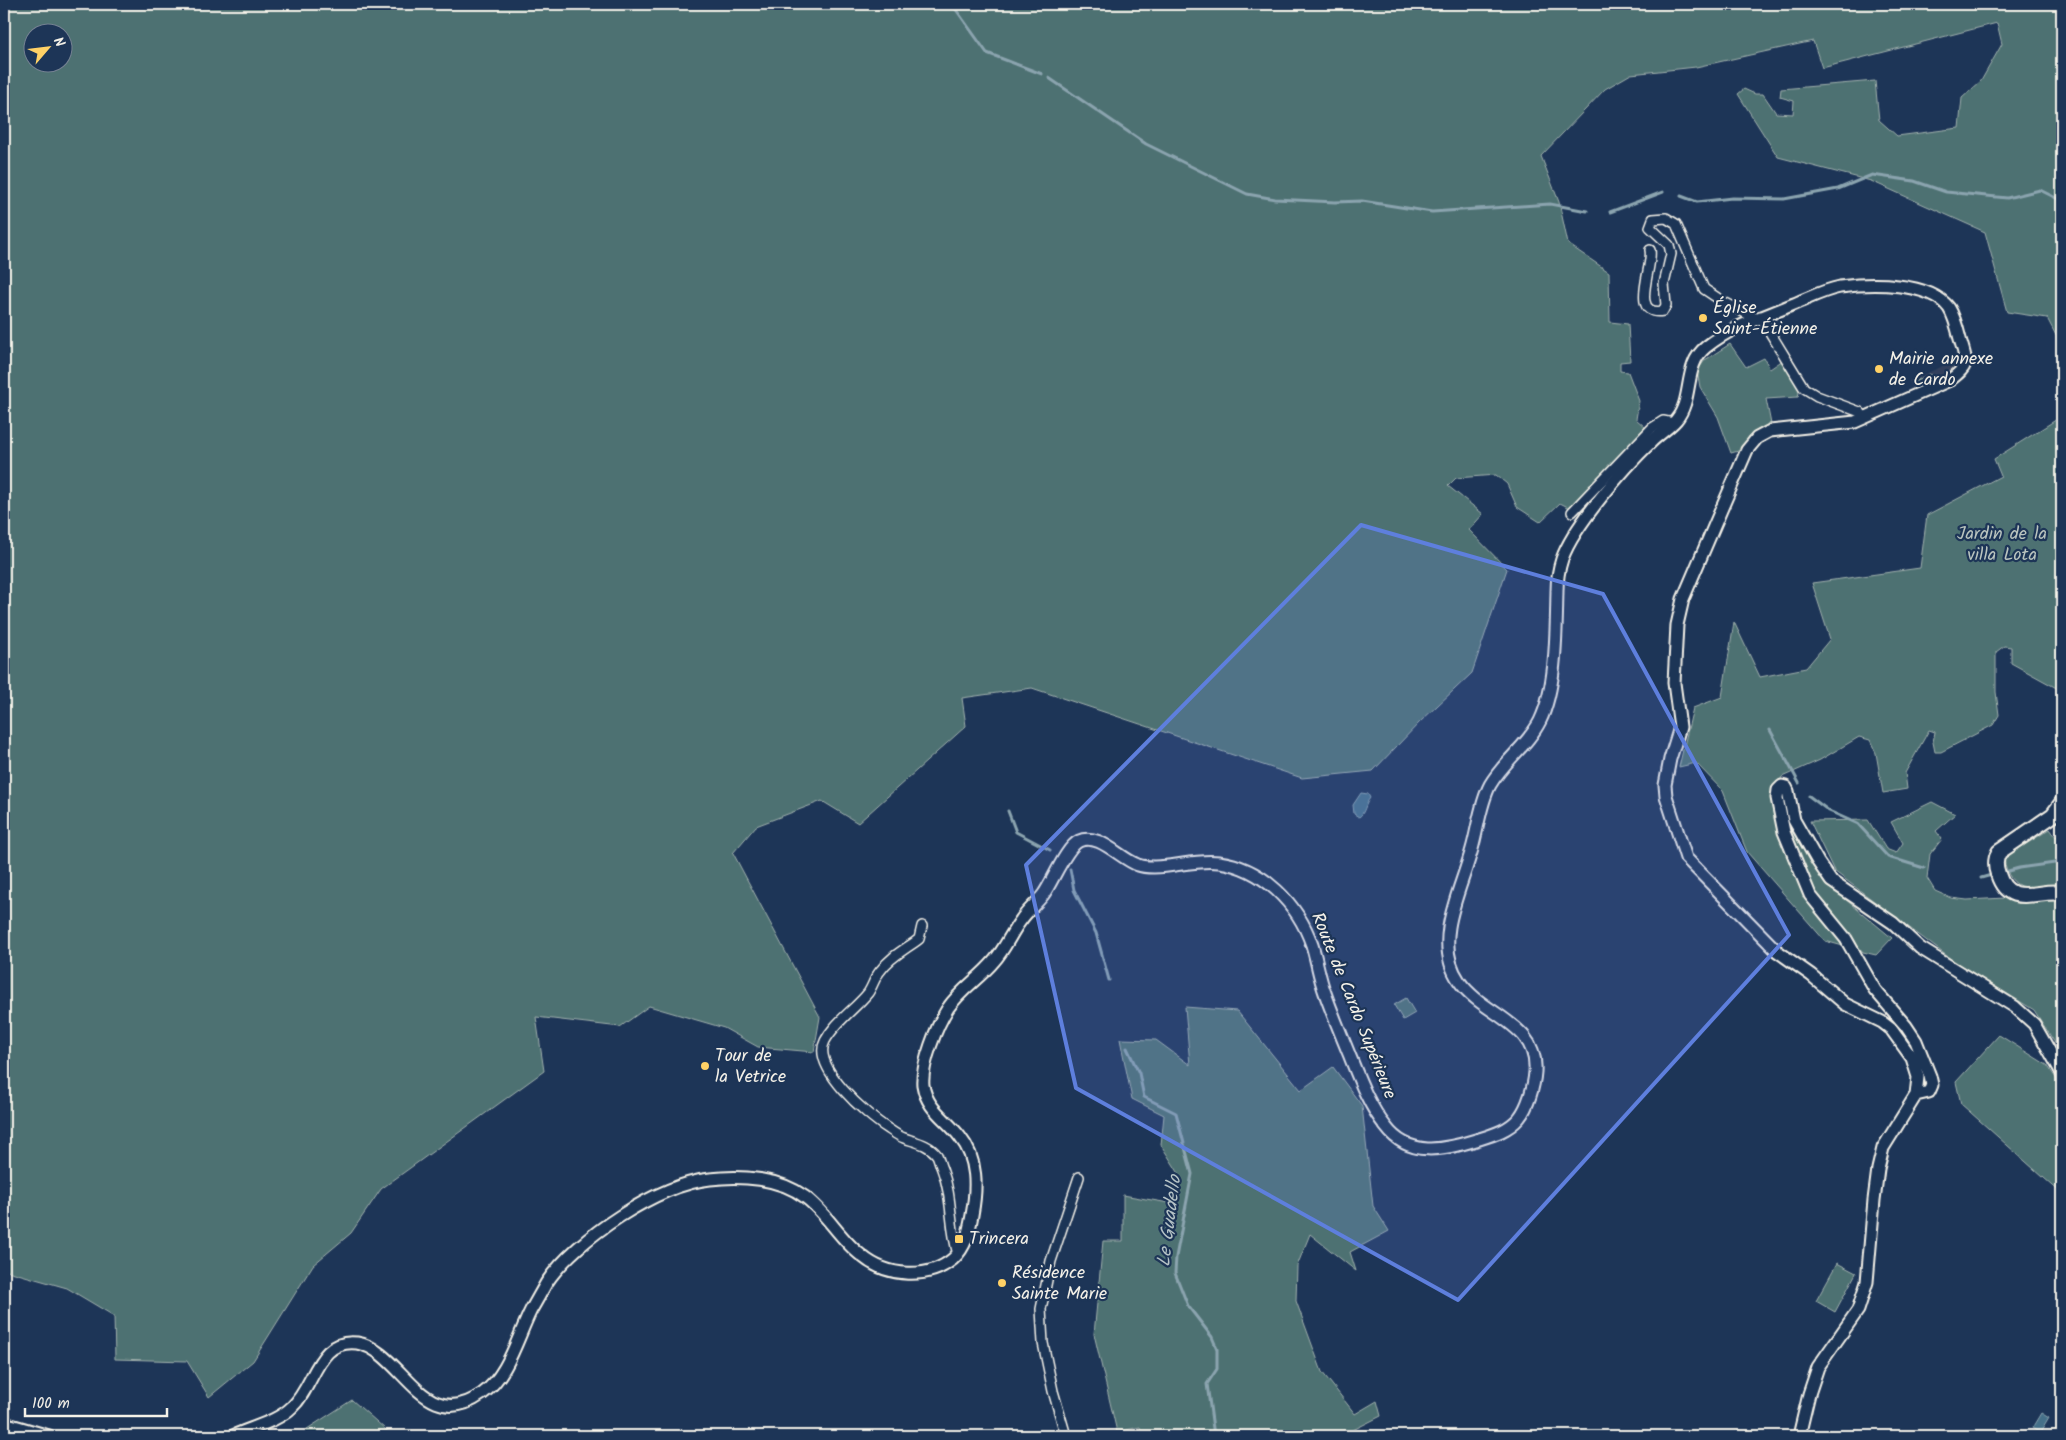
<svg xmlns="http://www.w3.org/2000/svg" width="2066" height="1440" viewBox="0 0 2066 1440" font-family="Kalam,sans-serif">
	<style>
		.built { fill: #31415d }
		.green { fill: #4e7172; stroke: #a1b1ad; fill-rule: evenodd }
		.water { fill: #457089; stroke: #8ba4af }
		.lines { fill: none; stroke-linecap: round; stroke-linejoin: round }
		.stream { stroke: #8ba4af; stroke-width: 3 }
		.minor-casing { stroke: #f4f1e8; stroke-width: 12 }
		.tertiary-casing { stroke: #f4f1e8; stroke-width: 15 }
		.secondary-casing { stroke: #f4f1e8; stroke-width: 18 }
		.minor { stroke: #1d3557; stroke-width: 9 }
		.tertiary { stroke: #1d3557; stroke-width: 11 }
		.secondary { stroke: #1d3557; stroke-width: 14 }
		.marked { fill: #5e7fdd; fill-opacity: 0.2; stroke: #5e7fdd; stroke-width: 4; stroke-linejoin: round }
		.poi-dot { fill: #ffd166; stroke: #1d3557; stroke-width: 2 }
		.labels { text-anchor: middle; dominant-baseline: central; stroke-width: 4.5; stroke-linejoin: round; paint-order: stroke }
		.poi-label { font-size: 18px; fill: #f4f1e8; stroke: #1d3557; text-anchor: start }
		.park-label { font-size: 18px; fill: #bac4bf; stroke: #1d3557 }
		.street-label { font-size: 18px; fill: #f4f1e8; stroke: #1d3557 }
		.water-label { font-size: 19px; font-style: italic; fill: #b7c4c7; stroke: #1d3557 }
	</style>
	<rect width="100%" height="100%" fill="#1d3557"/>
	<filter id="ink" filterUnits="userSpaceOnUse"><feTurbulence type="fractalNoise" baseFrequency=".02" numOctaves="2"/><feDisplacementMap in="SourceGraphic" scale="10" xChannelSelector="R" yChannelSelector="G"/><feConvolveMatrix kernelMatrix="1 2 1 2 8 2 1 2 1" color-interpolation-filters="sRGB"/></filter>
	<g filter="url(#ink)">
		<path class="built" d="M1954,356L1962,365L1948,376L1914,391L1909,381L1941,367Z"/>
		<path class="green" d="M4,4H2062V347L2047,318L2007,312L1985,232L1871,181L1778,157L1738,94L1744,89L1755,94H1763L1776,113L1793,114L1794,101L1780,97L1781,89L1875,81L1879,120L1897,136L1959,128L1962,98L1981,81L2002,44L1997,23L1822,68L1813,41L1696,67L1631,74L1605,89L1541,156L1559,202L1568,244L1609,272L1610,322L1628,324L1630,361L1620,362V371L1628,372L1639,401L1636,419L1645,427L1570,508L1560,503L1540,522L1517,507L1507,484L1496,475L1456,478L1448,486L1483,514L1469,530L1507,569L1472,673L1420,722L1373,771L1302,778L1032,688L962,698L966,726L858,823L822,801L756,826L733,853L820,1017L814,1052L758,1047L724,1028L649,1006L620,1027L536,1017L544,1071L381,1189L351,1233L313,1265L253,1361L209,1397L187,1361L115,1359L114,1316L67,1288L4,1270ZM32,32H62V62H32Z
			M1730,344L1746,367L1764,358L1770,369L1783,360L1800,387L1798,397L1766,399L1771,424L1749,436L1742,450L1731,453L1718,417L1700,387L1697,371L1705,360Z
			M1930,374L1934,381L1915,390L1912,383Z
			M2062,416V691L2011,663V647L2004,646L1996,652V692L1999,715L1993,725L1941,752H1935L1933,742L1935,732L1929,730L1905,773L1907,789L1883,793L1876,753L1870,740L1859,737L1820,760L1782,777L1776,787L1774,810L1783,846L1812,907L1843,946L1825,941L1747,852L1723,791L1696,763L1679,767L1693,708L1722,697L1734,622L1760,677L1806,668L1830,639L1812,583L1920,568L1927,515L2001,476L1994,459Z
			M1932,802L1955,814L1936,831L1942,839L1930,854L1927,878L1935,891L1951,898L1967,900L2005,898L2055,899L2062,904V1054L2034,1010L1955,962L1834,871L1810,821L1868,820L1886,849L1896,853L1903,843L1891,822Z
			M1790,823L1821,875L1845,899L1892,938L1876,955L1863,952L1820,902L1786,824Z
			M2050,829L2056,837L2062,830V888C2033,889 2009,895 2004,858Z
			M1406,998L1415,1013L1403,1020L1394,1005Z
			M1185,1007L1237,1011L1301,1090L1333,1067L1362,1106L1373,1206L1389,1231L1350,1252L1356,1271L1310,1234L1297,1266L1296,1301L1322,1372L1355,1414L1377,1401L1381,1416L1341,1436H1142L1140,1427L1117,1432L1094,1334L1103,1241H1123V1195L1169,1203L1178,1172L1161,1145L1164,1115L1132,1099L1120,1039L1156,1040L1190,1065Z
			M1999,1035L2047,1065L2062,1087V1194L1961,1104L1956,1082Z
			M1837,1263L1856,1273L1835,1312L1816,1301Z
			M352,1400L393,1436H305L307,1429Z"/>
		<path class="water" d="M1361,793L1368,794L1370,798C1365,804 1365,813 1359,817L1354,814L1353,805Z
			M2041,1413L2049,1418L2040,1433L2032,1428Z"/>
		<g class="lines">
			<path class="stream" d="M952,4L987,53L1042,74
				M1049,78L1146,144L1247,194L1275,199L1335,202L1362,201L1432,212L1550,204L1587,211
				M1681,196L1697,202L1732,198L1784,199L1838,189L1872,175L1914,181L1946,192L2007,198L2040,190L2062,201
				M1610,212L1663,192
				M1770,730L1799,783
				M1809,796L1829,811L1858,824L1888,857L1924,868
				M1008,811L1016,832L1050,850
				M1070,869L1074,890L1096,933L1109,980
				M2001,873L2019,868L2062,862
				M1981,878L1995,874
				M1127,1048L1139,1073L1144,1097L1176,1113L1192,1174L1176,1257L1175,1273L1188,1306L1212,1337L1217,1349V1369L1207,1384L1214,1436"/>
			<g class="minor-casing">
				<path id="minor" d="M1650,250C1654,266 1628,317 1663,311L1666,305L1664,284L1671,254L1669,245L1650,227L1653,219L1666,218L1676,224L1704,289L1722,301L1755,318
					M1760,316L1804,388L1817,396L1860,412L1865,418
					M1572,512L1652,428L1663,421L1673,423
					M922,926L919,939C906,949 891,956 881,970C875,976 873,986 868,993C855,1009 835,1022 825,1041C811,1068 867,1115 887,1128C893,1132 898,1136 904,1138C915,1142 929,1144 937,1155C939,1159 940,1165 942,1169C953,1197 949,1226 958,1254
					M1066,1436L1053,1391L1043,1343L1041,1309L1051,1261L1079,1177"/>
			</g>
			<g class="tertiary-casing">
				<path id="tertiary" d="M1916,1095L1929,1092L1932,1085L1930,1076L1916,1041L1906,1026L1875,990L1846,939L1810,895L1784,832L1777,798L1778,790L1782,786L1786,787L1788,791L1794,820L1818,862L1831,881L1893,923L1920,948L2015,1007L2034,1024L2062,1073
					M4,1423L49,1436
					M233,1436C252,1427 277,1422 292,1407C315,1386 317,1338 357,1343C402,1350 423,1436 482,1394C508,1376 517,1338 531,1310C533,1307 545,1285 547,1282C577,1238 657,1185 710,1179C741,1175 780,1178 805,1197C827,1213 840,1240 862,1256C887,1277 928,1280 953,1259C966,1247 969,1232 972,1215C977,1188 978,1159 960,1137C946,1118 927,1110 923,1085C921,1065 937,1025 948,1008C961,989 980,978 994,961C1005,949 1011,933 1021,920C1027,911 1036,904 1043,895C1052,883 1066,847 1079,841C1099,832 1120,859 1138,865C1143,867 1148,867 1154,867C1176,867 1197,859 1219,862C1263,868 1298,904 1312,945C1317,961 1319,977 1325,993C1332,1013 1341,1034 1349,1054C1359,1079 1369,1106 1386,1127C1409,1158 1444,1150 1476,1140C1492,1135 1508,1131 1519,1118C1528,1107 1534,1086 1535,1072C1540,1005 1435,1017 1449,927C1453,901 1465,875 1472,849C1478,828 1480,804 1490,785C1503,762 1528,745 1540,721C1557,686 1556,629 1557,591C1557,579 1558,571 1562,559C1574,525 1625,467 1651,442C1659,434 1669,428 1676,420C1694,399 1683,365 1706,347C1732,326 1764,317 1794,304C1809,298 1824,290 1840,287C1870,283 1929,281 1949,308C1953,314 1958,331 1960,339C1967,363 1970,365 1950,380L1855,422L1770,431L1757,438L1747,450L1721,510L1683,599L1677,625L1674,683L1680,727L1670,759L1665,785L1666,796L1686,858L1777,951L1811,975L1845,1004L1882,1022L1891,1029L1912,1058L1918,1077L1916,1095L1883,1148L1878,1169L1874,1200L1867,1282L1858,1310L1818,1367L1809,1394L1799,1436"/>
			</g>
			<g class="secondary-casing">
				<path id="secondary" d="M2062,803L2053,815L1999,852C1995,860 1995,866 1998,874C2009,909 2037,889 2062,893"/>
			</g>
			<use href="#minor" class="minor"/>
			<use href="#tertiary" class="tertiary"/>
			<use href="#secondary" class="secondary"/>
		</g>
	</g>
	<path class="marked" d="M1361,525L1603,594L1789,935L1458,1300L1076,1088L1026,865Z"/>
	<g class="poi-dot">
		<circle cx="1703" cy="318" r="5"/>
		<circle cx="1879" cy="369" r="5"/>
		<circle cx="705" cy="1066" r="5"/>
		<rect x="954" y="1234" width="10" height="10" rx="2.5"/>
		<circle cx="1002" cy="1283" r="5"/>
	</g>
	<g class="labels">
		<g class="poi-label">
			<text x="1713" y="308">Église<tspan x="1713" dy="21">Saint-Étienne</tspan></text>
			<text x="1889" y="359">Mairie annexe<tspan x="1889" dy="21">de Cardo</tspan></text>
			<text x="715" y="1056">Tour de<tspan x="715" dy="21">la Vetrice</tspan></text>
			<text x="969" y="1239">Trincera</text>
			<text x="1012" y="1273">Résidence<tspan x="1012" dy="21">Sainte Marie</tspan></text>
		</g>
		<g class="park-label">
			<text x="2002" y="534">Jardin de la<tspan x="2002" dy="21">villa Lota</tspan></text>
		</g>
		<g class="street-label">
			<text transform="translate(1353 1006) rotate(68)">Route de Cardo Supérieure</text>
		</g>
		<g class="water-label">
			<text transform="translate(1170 1221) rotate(-83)">Le Guadello</text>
		</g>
	</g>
	<rect width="2066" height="1440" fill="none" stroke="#1d3557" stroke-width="20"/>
	<rect x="10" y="10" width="2046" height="1420" fill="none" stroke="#f4f1e8" stroke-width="2" filter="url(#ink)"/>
	<g transform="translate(48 48) rotate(62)"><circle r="24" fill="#1d3557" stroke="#738091"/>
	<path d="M0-4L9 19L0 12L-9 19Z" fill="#ffd166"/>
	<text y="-8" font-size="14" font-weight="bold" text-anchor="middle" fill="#f4f1e8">N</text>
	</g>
	<path d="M25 1408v8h142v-8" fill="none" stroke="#f4f1e8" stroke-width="2.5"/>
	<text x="32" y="1408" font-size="15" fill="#f4f1e8" stroke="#1d3557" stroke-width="4" paint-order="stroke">100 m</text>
</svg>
